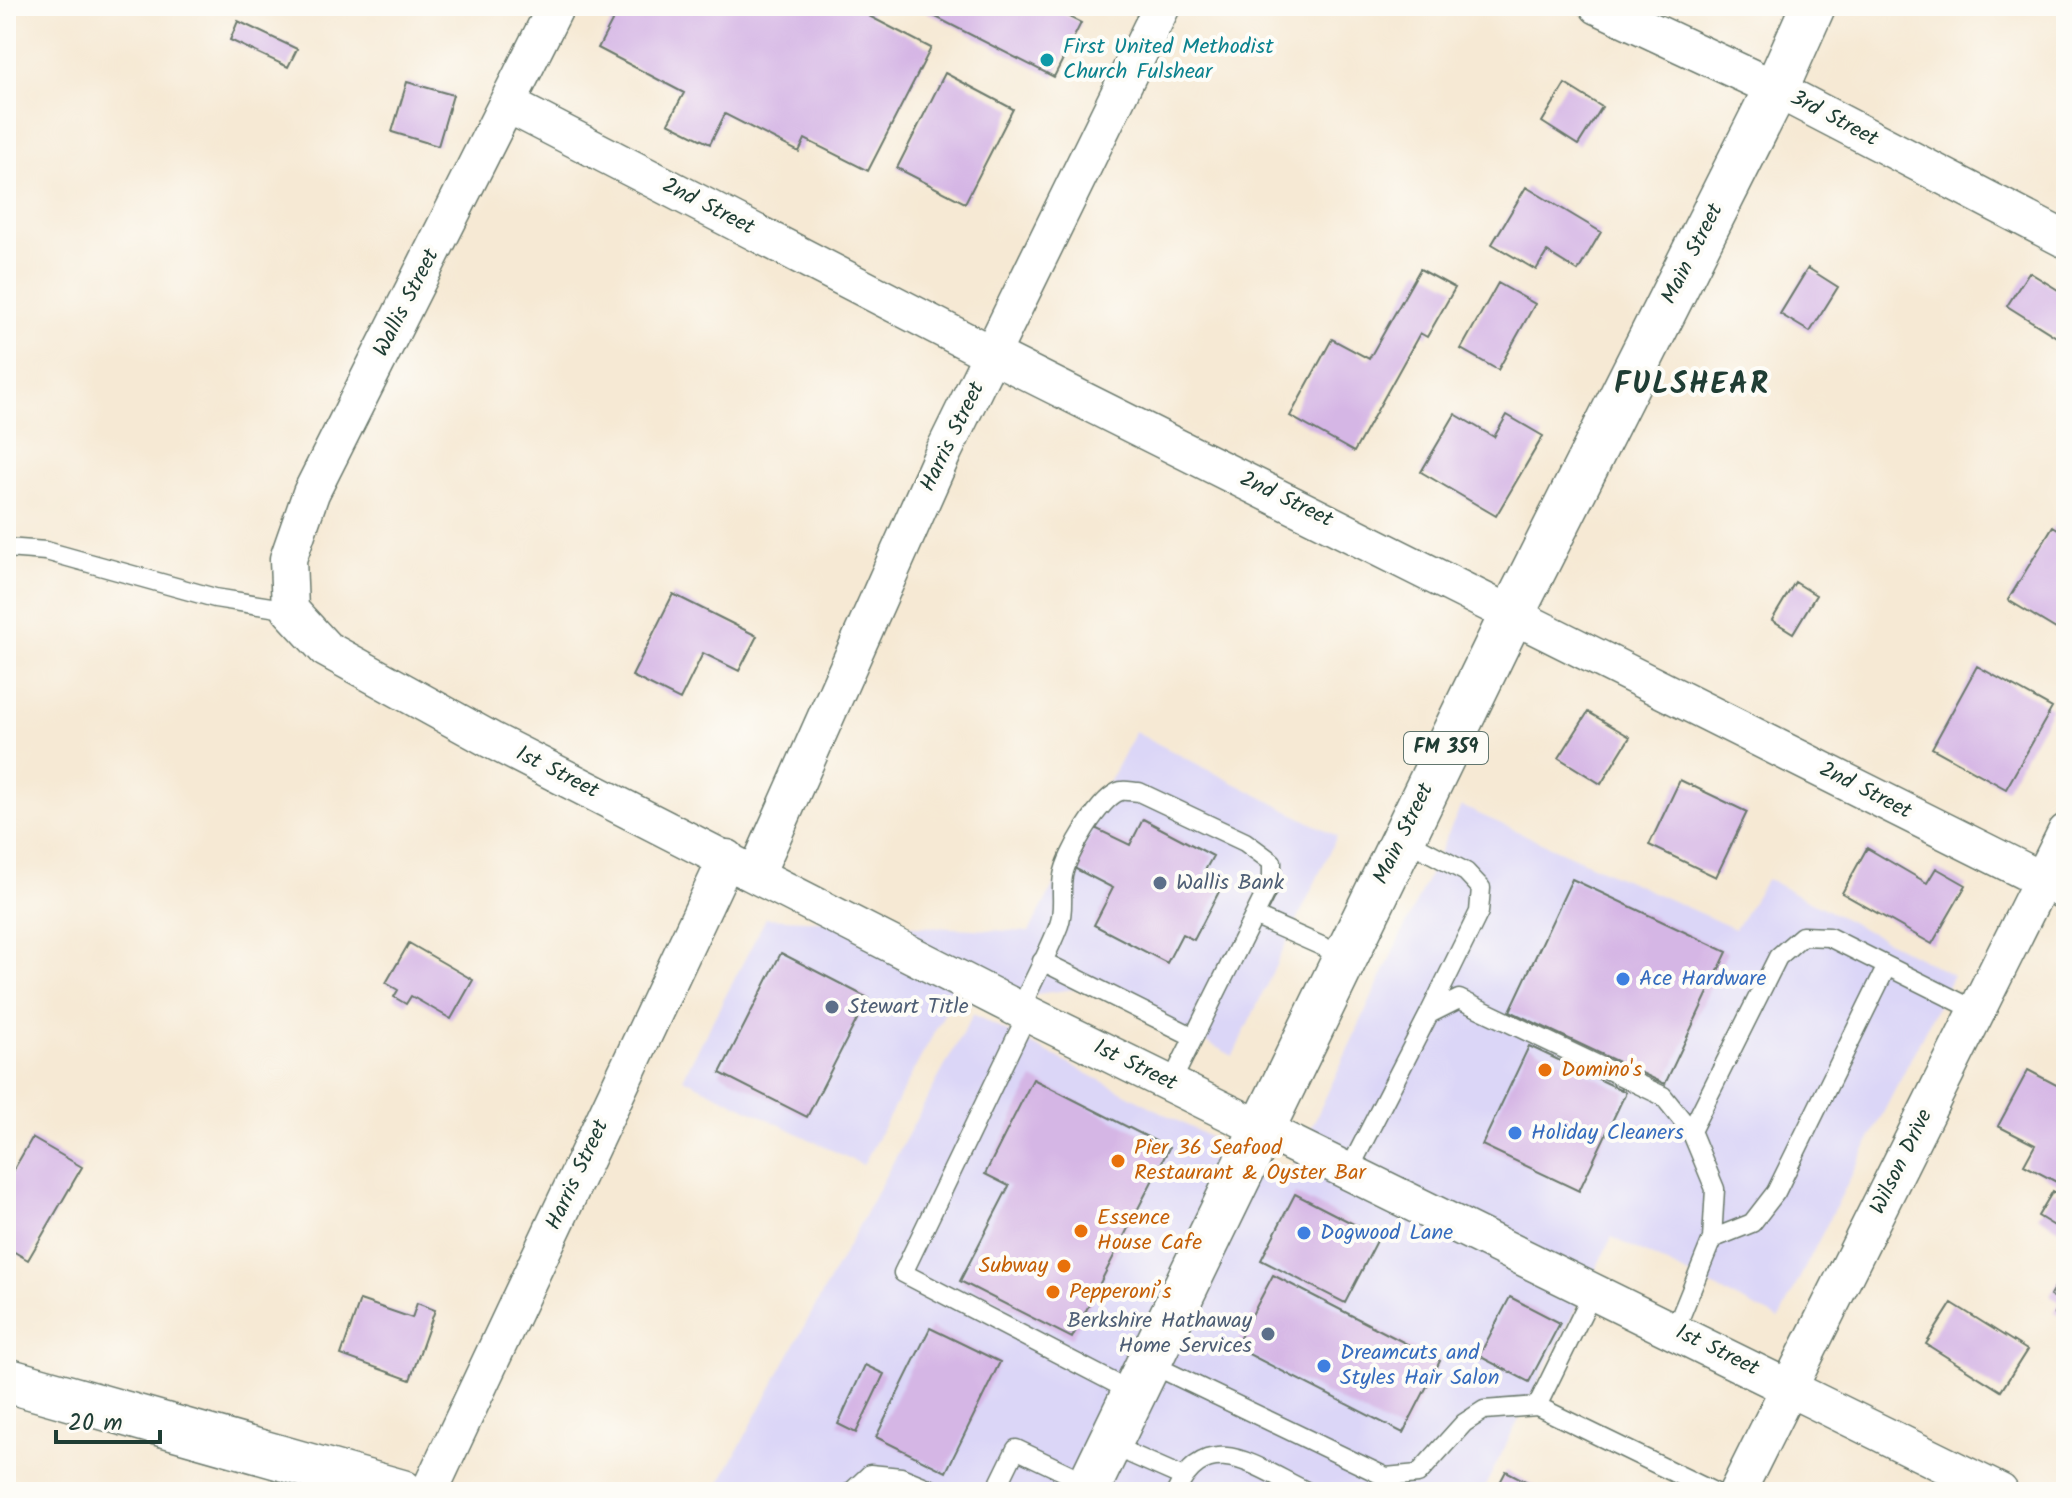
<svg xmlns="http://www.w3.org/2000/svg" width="2072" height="1498" viewBox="0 0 2072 1498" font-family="Kalam,sans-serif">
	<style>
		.built { fill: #dbd6f7 }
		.building { fill: #d5b6e5 }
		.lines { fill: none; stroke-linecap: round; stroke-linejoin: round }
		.lane-casing { stroke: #6a796c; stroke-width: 21 }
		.street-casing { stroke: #6a796c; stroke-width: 39 }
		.primary-casing { stroke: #6a796c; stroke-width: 47 }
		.lane { stroke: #fff; stroke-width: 18 }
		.street { stroke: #fff; stroke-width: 36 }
		.primary { stroke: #fff; stroke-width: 44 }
		.culture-dot { fill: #0f9aa8; stroke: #fdfcf7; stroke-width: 3 }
		.service-dot { fill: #5c6f8a; stroke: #fdfcf7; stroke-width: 3 }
		.shop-dot { fill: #3f7fe0; stroke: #fdfcf7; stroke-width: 3 }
		.food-dot { fill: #e8710a; stroke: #fdfcf7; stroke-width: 3 }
		.labels { text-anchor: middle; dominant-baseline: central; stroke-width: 8; stroke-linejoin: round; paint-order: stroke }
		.shield { fill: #fdfcf7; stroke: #62766e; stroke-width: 2 }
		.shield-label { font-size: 20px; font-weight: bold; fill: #1f3d34 }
		.culture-label { font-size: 22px; fill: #0d838f; stroke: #fdfcf7; text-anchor: start }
		.street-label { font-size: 22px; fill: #1f3d34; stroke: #fdfcf7 }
		.service-label { font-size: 22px; fill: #4e5e75; stroke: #fdfcf7; text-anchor: start }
		.shop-label { font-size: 22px; fill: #366cbe; stroke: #fdfcf7; text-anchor: start }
		.food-label { font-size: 22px; fill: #c56008; stroke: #fdfcf7; text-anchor: start }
		.district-label { font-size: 30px; font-weight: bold; letter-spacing: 2px; fill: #1f3d34; stroke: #fdfcf7 }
	</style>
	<rect width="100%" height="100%" fill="#fdfcf7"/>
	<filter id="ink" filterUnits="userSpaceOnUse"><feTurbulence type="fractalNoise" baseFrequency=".0125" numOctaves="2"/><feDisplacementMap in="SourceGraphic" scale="16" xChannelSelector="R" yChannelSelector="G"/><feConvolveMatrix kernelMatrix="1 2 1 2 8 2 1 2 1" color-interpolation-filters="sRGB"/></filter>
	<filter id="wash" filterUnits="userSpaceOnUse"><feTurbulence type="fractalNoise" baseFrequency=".006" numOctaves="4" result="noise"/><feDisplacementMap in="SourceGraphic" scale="32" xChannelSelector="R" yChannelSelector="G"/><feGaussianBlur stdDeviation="1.8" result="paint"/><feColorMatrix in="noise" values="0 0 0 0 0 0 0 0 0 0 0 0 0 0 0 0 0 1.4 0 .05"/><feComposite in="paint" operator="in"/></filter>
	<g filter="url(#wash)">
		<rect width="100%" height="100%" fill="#f6e9d4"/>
		<path class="built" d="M1135,732L1337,836L1233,1056L1099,986L949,1005L863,1165L683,1078L766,918L1029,932Z
			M1461,806L1735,929L1767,879L1953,975L1779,1319L1612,1237L1482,1492H715L973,1014L1288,1178Z"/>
		<g id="blocks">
			<path class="building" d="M620,6H874L869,16L931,48L868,171L805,139L799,152L725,114L710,144L668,123L684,93L598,48Z
				M927,6H1048L1081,23L1054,77L924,11Z
				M238,21L297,49L288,67L230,40Z
				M945,73L1013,109L965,203L897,168Z
				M407,82L453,95L438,146L392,132Z
				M1565,84L1602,107L1578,145L1542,122Z
				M1526,187L1601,232L1578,271L1547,252L1536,270L1492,244Z
				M1808,268L1838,287L1810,332L1780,314Z
				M1420,269L1455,288L1427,337L1420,333L1354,452L1290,416L1332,339L1369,359Z
				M2029,272L2066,295V343L2007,306Z
				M1498,283L1535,304L1498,370L1461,349Z
				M1455,414L1494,437L1507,415L1543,436L1496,516L1421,472Z
				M2053,526L2066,534V635L2008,600Z
				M1795,582L1816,595L1793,633L1772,620Z
				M673,594L757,636L739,671L703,653L680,700L632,676Z
				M1977,666L2052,708L2006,789L1932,748Z
				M1588,712L1630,737L1601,784L1559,758Z
				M1680,780L1747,812L1716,877L1649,845Z
				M1143,819L1213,856L1204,872L1224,882L1194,940L1182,934L1167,963L1094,925L1113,888L1074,868L1095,828L1130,845Z
				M1867,848L1927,883L1936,868L1966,885L1932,944L1842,893Z
				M1572,879L1727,952L1665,1084L1510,1011Z
				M409,943L473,980L451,1019L411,996L406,1004L394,997L398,990L386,983Z
				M781,953L868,998L807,1117L720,1073Z
				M1529,1046L1626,1092L1579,1191L1482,1145Z
				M2028,1070L2066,1090V1187L2024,1165L2035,1145L1998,1126Z
				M1033,1079L1169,1148L1072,1338L960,1281L1009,1186L985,1174Z
				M32,1138L82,1167L28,1260L6,1247V1183Z
				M2053,1191L2066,1199V1233L2038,1216Z
				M1295,1194L1379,1237L1345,1303L1261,1260Z
				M2063,1273L2066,1275V1319L2054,1313L2060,1302L2050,1296Z
				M1273,1275L1440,1361L1403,1433L1235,1347Z
				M1510,1297L1560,1323L1529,1382L1479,1356Z
				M360,1300L412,1318L417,1303L435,1310L410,1380L341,1355Z
				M1952,1303L2027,1350L2001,1391L1926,1344Z
				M930,1328L1000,1362L946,1472L876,1437Z
				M865,1365L884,1374L856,1433L838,1424Z
				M1506,1471L1547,1492H1495Z"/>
		</g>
	</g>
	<g filter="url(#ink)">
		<use href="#blocks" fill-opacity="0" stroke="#6a796c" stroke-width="2"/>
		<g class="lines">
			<g class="lane-casing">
				<path id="lane" d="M6,548L46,551L215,598L290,610
					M1402,838L1466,872L1481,888L1479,912L1429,1014
					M1254,916L1344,956
					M1042,961L1194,1037
					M1020,1010C1032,982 1048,954 1059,925C1065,908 1060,893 1063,876C1066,856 1100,796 1121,791C1126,790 1134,792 1139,792L1245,842L1272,862V880L1171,1083
					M1028,1013L903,1273L1132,1392
					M1691,1131L1778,957L1802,936L1829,937L1977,1011
					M1349,1170L1429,1014L1459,999L1663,1096L1691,1131L1715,1189L1712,1239L1675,1330
					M1712,1239L1752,1223L1776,1192L1887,966
					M1149,1363L1386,1477L1418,1474L1464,1423L1484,1410L1537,1406L1714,1492
					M1537,1406L1594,1290
					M1108,1444L1183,1477
					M851,1492L870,1474L901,1477L938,1492
					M995,1492L1016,1449L1090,1484
					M1176,1492C1207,1425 1260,1470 1308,1492"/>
			</g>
			<g class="street-casing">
				<path id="street" d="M556,6L311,493L288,559L290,610L326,649L491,740L1020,1010L2000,1492
					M1598,6L1776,89L2066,240
					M507,104L993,355L2066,892
					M756,874L944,451L1162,6
					M429,1492L727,858
					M1737,1492L2066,832"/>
			</g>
			<g class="primary-casing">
				<path id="primary" d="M6,1380L402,1492
					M1086,1492L1513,612L1776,89L1813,6"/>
			</g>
			<use href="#lane" class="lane"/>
			<use href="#street" class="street"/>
			<use href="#primary" class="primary"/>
		</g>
	</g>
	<circle class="culture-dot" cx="1047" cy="60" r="8"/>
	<g class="service-dot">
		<circle cx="1160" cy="883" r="8"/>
		<circle cx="832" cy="1007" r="8"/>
		<circle cx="1268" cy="1334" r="8"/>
	</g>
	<g class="shop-dot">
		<circle cx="1623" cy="979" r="8"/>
		<circle cx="1515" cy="1133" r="8"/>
		<circle cx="1304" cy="1233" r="8"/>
		<circle cx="1324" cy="1366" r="8"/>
	</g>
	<g class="food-dot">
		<circle cx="1545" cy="1070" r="8"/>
		<circle cx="1118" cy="1161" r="8"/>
		<circle cx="1081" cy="1231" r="8"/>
		<circle cx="1064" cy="1266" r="8"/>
		<circle cx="1053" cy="1292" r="8"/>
	</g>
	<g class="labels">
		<rect class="shield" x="1404" y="732" width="84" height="32" rx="6"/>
		<g class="shield-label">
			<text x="1446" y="748">FM 359</text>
		</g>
		<g class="culture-label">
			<text x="1063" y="47">First United Methodist<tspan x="1063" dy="25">Church Fulshear</tspan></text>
		</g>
		<g class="street-label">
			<text transform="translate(1834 119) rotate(28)">3rd Street</text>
			<text transform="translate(708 207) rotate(27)">2nd Street</text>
			<text transform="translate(1693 254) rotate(-63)">Main Street</text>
			<text transform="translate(407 303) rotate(-63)">Wallis Street</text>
			<text transform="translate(953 437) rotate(-64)">Harris Street</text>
			<text transform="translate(1286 500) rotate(26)">2nd Street</text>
			<text transform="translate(557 773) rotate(27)">1st Street</text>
			<text transform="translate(1865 791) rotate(27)">2nd Street</text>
			<text transform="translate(1404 834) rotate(-64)">Main Street</text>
			<text transform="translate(1135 1066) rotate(26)">1st Street</text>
			<text transform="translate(1902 1162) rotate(-64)">Wilson Drive</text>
			<text transform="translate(578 1175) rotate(-65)">Harris Street</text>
			<text transform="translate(1717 1351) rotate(26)">1st Street</text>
		</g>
		<g class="service-label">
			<text x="1176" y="883">Wallis Bank</text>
			<text x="848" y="1007">Stewart Title</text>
			<text x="1252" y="1321" text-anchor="end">Berkshire Hathaway<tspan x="1252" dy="25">Home Services</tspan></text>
		</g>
		<g class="shop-label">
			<text x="1639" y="979">Ace Hardware</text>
			<text x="1531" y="1133">Holiday Cleaners</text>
			<text x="1320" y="1233">Dogwood Lane</text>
			<text x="1340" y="1353">Dreamcuts and<tspan x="1340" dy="25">Styles Hair Salon</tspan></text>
		</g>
		<g class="food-label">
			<text x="1561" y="1070">Domino's</text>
			<text x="1134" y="1148">Pier 36 Seafood<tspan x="1134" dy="25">Restaurant &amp; Oyster Bar</tspan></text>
			<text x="1097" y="1218">Essence<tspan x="1097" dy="25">House Cafe</tspan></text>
			<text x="1048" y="1266" text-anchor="end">Subway</text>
			<text x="1069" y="1292">Pepperoni’s</text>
		</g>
		<g class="district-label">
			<text x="1692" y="385">FULSHEAR</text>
		</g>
	</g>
	<rect width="2072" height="1498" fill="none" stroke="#fdfcf7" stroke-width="32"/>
	<path d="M56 1430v12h104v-12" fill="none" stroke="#1f3d34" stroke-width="4"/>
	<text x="68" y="1430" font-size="24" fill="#1f3d34" stroke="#fdfcf7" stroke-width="6" paint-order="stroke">20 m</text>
</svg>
